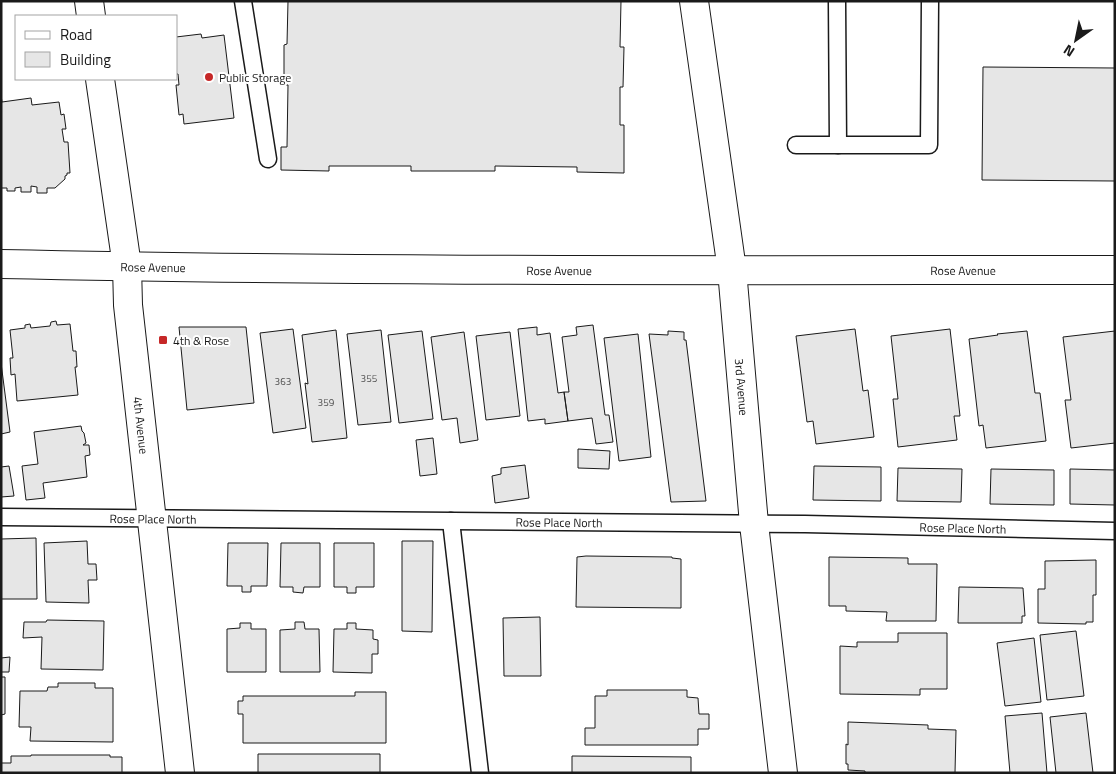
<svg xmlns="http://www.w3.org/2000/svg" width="1116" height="774" viewBox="0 0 1116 774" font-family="'Titillium Web',sans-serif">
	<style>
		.building { fill: #e6e6e6; stroke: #1a1a1a }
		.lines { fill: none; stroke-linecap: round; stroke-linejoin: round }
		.service-casing { stroke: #1a1a1a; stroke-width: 19 }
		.minor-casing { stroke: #1a1a1a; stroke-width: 30 }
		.tertiary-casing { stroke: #1a1a1a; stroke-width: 30 }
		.service { stroke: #fff; stroke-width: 16 }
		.minor { stroke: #fff; stroke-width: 28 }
		.tertiary { stroke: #fff; stroke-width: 28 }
		.poi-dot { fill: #c62828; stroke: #fff; stroke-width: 2 }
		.labels { text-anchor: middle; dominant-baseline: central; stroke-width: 4; stroke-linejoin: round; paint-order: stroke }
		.number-label { font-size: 10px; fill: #4d4d4d }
		.poi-label { font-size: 12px; fill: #1a1a1a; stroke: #fff; text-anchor: start }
		.street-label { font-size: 12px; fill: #1a1a1a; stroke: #fff }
	</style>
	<rect width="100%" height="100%" fill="#fff"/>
	<path class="building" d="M288,1H621L620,47H624L623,87H620V125H624V173L577,172V167L495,166V171H411V166H329V171L281,170V147H287L288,85H284V45L287,44Z
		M201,34L202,38L224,35L234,118L184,124L183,114L179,115L176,85H179L178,74H176V37Z
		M983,67L1115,68V181L982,180Z
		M1,95L2,102L31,98L32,105L59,102L61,115L64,114L66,129H62L64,142H68L70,173H67V175L65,176V179L55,188H47V193H37V187L31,186V192H21V187L15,188V191H7V188H1Z
		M56,321L57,325L70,324L73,351H76L77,367H75L78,395L17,401L15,374L11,375L10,358H13L10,330L25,328V325L30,324L31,328L50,326L51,322Z
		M593,325L605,415H609L613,442L596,444L592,418L568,421L564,392H569L562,337L577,335L576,327Z
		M179,327H246L254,403L187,410Z
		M537,327V335L550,333L558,393L564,392L568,421L545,424V419L528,421L518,329Z
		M293,329L306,428L273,433L260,333Z
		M855,329L863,391L868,390L874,437L816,444L813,421L807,422L796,336Z
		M950,329L960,416H954L957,440L898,447L893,399H898L891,336Z
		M336,330L347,438L312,442L305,383L308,384L302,335Z
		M381,330L391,422L358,425L347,334Z
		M422,331L433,419L399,423L388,335Z
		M668,331L684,332V340H686L706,501L671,502L649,334L668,335Z
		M1027,331L1035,393H1040L1046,441L986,448L983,425L979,426L969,339L998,335L997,334Z
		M1115,331V443L1071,448L1065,400H1071L1063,337Z
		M464,332L478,440L460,443L457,418L442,420L431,337Z
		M510,332L520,416L486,420L476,336Z
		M638,334L651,457L619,461L604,338Z
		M1,363L10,432L1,434Z
		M81,426L82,431L84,433L86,443L83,445H89L90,455L85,456L87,477L43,483L45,498L26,500L22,466L38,464L34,432Z
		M433,438L437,474L420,476L416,440Z
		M578,449L610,451L609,469L578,468Z
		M525,465L529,498L495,503L492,476L501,474V468Z
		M9,466L14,496L1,497V467Z
		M814,466L881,467V501L813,500Z
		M898,468L962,469L961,502L897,501Z
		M991,469L1054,470V505L990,504Z
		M1070,469L1115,470V505L1070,504Z
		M36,538L37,599H1V539Z
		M87,541L88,564H96L97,580H88L89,603L46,602L44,543Z
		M402,541H433L432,632L402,631Z
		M228,543H268L267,586H251V592H242V586H227Z
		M281,543H320V587H304L303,593L293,592V587H280Z
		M334,543H374V587H356V593H347V587H334Z
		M586,556L672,557V558L681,559V608L576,607L577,557Z
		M829,557L908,558V564H937L936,621H886L887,612L846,611V606H829Z
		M1096,560V595H1093V622H1086V624L1038,623V589H1045V561Z
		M959,587L1023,588L1025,616H1022V623H958Z
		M540,617L541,676H504L503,618Z
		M47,620L104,621L103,670L41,669L42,637L23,638L24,622H46Z
		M295,622H304L305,629H319L320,672H280V630L295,629Z
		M240,623H251V629H266V672H227V629L240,628Z
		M347,623H356V629L373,630V639L378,640V654H372V673L333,672L334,629H347Z
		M1076,631L1084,696L1047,700L1040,635Z
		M898,633H947V689H920V695L840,694V646L857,647V642H898Z
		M1034,638L1041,702L1005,706L997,643Z
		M10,657L9,672H1V658Z
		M1,677H5V714L1,715Z
		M58,683H95V688H113V742L30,741L31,727H19L20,691H47L48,687H58Z
		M607,690H687V697L698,698L699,714H709V729H698V745H585V728H595V696H607Z
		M355,692H386V743H243V714H238V701H243V696H355Z
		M1042,713L1047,773H1010L1005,716Z
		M1086,713L1093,773H1056L1050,717Z
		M848,722L928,725V729L956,730L955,773H865V771L848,770V764H846V744L848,745Z
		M258,754H380V773H258Z
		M31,755H110V757H122V773H1V763H11V756H31Z
		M572,756L691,757V773H572Z"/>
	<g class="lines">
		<g class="service-casing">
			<g id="service">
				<path d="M243,1L268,159"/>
				<path d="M837,1L838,145"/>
				<path d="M796,145H929L930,1"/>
				<path id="s1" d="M1,517L805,524L1115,531"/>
				<path d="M451,521L480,773"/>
			</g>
		</g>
		<g class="minor-casing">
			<g id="minor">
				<path d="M89,1L91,16"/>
				<path id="s2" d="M694,1L732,270L754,524L783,773"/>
				<path d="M100,79L127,266"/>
			</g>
		</g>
		<g class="tertiary-casing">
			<g id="tertiary">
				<path id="s3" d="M1,264C372,272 744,270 1115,270"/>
				<path id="s4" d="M127,266L128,305L180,773"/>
			</g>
		</g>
		<use href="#service" class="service"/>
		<use href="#minor" class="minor"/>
		<use href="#tertiary" class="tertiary"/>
	</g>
	<g class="poi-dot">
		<circle cx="209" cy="77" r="5"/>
		<rect x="158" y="335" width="10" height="10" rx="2.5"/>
	</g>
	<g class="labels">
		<g class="number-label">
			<text x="369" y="378">355</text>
			<text x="283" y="381">363</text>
			<text x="326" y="402">359</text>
		</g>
		<g class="poi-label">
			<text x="219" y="77">Public Storage</text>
			<text x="173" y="340">4th &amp; Rose</text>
		</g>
		<g class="street-label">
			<text stroke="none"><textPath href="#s3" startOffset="152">Rose Avenue</textPath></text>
			<text stroke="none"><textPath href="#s3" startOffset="558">Rose Avenue</textPath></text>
			<text stroke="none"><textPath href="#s3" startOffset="962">Rose Avenue</textPath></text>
			<text stroke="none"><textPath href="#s2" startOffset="389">3rd Avenue</textPath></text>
			<text stroke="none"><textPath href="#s4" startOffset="160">4th Avenue</textPath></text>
			<text stroke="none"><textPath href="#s1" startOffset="152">Rose Place North</textPath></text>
			<text stroke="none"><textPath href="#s1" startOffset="558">Rose Place North</textPath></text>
			<text stroke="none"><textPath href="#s1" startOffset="962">Rose Place North</textPath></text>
		</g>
	</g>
	<rect width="1116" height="774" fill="none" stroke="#1a1a1a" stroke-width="5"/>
	<rect x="15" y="15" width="162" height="65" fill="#ffffff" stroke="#a3a3a3"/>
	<rect x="25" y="31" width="25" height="8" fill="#ffffff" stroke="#a3a3a3"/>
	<text x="60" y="40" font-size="15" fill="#1a1a1a">Road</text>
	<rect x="25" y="52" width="25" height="15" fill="#e6e6e6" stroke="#a3a3a3"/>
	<text x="60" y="65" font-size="15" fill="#1a1a1a">Building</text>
	<g transform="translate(1076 40) rotate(213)" stroke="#ffffff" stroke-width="4" paint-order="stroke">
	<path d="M0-4L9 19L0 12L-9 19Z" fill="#1a1a1a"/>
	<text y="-8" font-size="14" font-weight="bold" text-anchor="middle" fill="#1a1a1a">N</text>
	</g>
</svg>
